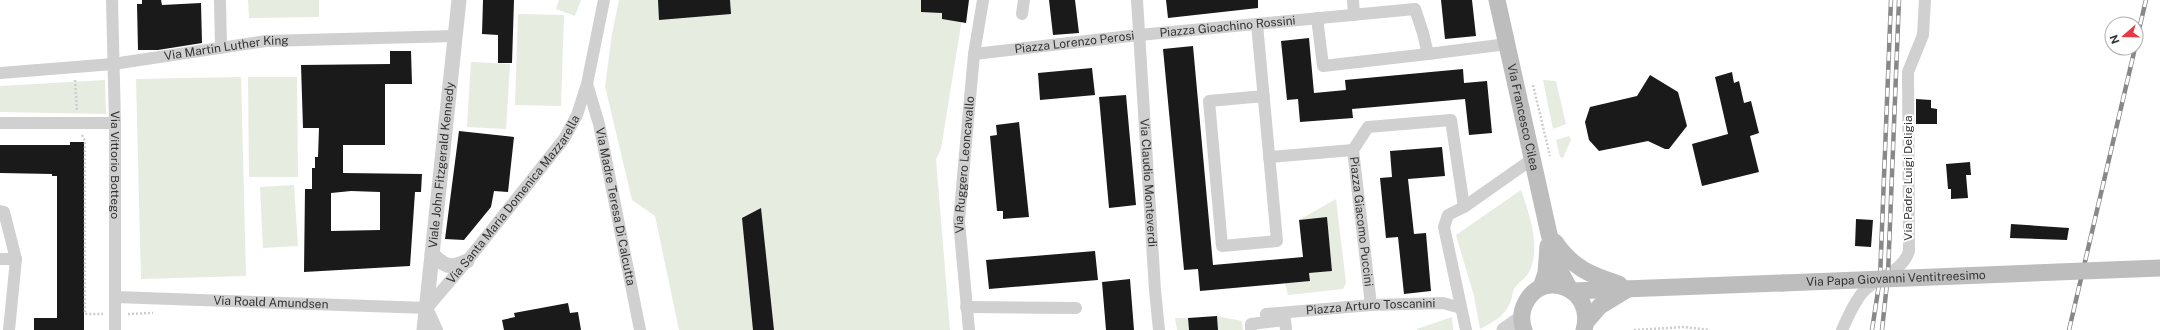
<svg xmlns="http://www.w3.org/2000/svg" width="2160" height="330" viewBox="0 0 2160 330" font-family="'Public Sans',sans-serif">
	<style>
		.park { fill: #e6ecdf }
		.building { fill: #1a1a1a; fill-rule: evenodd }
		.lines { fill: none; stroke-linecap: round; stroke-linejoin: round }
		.path { stroke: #cdcdcd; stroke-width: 2.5; stroke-dasharray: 2 2; stroke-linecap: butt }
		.minor { stroke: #d0d0d0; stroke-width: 12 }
		.tertiary { stroke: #d0d0d0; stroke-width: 15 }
		.secondary { stroke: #bdbdbd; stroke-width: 17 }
		.rail-casing { stroke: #888; stroke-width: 4.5 }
		.rail { stroke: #fff; stroke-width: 3; stroke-dasharray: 9; stroke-linecap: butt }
		.secondary-bridge { stroke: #bdbdbd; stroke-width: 17 }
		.labels { text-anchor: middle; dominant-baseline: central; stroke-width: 4; stroke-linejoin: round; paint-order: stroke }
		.street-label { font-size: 12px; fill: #333; stroke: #fff }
	</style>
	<rect width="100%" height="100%" fill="#fff"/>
	<path class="park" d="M248,0H319V17L249,18Z
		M559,0H581L575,16L556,9Z
		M619,0H965L941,149L936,159L950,330H679L655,216L632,200L605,86L612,34Z
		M518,14L564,15L561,106L515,105Z
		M471,62L510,64L506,129L467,127Z
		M241,77L246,276L141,279L136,79Z
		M248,77H297L298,177H249Z
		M105,80L106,114L0,112V86Z
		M1543,80L1556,81L1566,124L1553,129Z
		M1569,136L1571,140L1563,158L1560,157L1556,140Z
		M294,185L298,246L263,248L260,187Z
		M1521,190C1529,213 1541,246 1530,270C1527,278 1518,282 1514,289C1512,293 1512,299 1510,303C1505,316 1492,323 1480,329L1474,296L1456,235Z
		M1336,199L1346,283L1343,289L1288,295L1285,283L1310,281L1309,273L1332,271L1327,217L1299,220Z
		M1217,316L1242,321L1243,330H1218Z
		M1452,317L1453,330H1417V329Z
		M1175,318H1188L1189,330H1177Z"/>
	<path class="building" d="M142,0H161L162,5L201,3L202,43L158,50H138L137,4H142Z
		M483,0H514L512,63H498V35L482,34Z
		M658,0H730L731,14L659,20Z
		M921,0H969L966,23L942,19V13L921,12Z
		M1049,0H1075L1079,33L1053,35Z
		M1166,0H1258V8L1168,18Z
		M1441,0H1472L1476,36L1445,39Z
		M1309,38L1314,93L1346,90L1345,80L1463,69L1464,83L1487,81L1492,133L1469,135L1465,99L1352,109L1353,118L1300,122L1298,99L1287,100L1281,41Z
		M1193,46L1213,265L1303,257L1299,220L1327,217L1332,271L1309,273L1310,281L1200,291L1198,269L1184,270L1163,49Z
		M390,51H411L412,84H385V145H343V173L422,174L421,192H415L410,266L304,272L305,189H312V168H315V157H318L319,128H303L301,65L390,64ZM351,191L380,192V230L331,231V193Z
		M1092,68L1095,95L1040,100L1038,73Z
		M1732,72L1734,83L1739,81L1744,103L1751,101L1759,133L1750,136L1759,172L1702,186L1692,144L1728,134L1715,77Z
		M1650,75L1678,92L1687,126L1669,149H1665L1648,141L1599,151L1589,140L1585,122L1590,107L1637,96Z
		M1126,95L1136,205L1109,208L1099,97Z
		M1916,99L1931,100V108L1937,109V124H1916Z
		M1019,122L1029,217L1003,219V211H997L990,136L997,135L996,125Z
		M459,131L514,137L508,192L494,191L491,207L464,240L445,239Z
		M70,142H84V330H34V318H57V176H52V174L0,173V145H70Z
		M1442,147L1445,176L1408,179L1414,234L1426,233L1431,291L1404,294L1398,237L1386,238L1380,178L1392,177L1390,151Z
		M1970,162L1971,175H1966L1968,198L1951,199V189H1948L1946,164Z
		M761,208L774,330H753L742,218Z
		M1856,219L1873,220L1871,247L1855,246Z
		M2011,224L2069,228L2067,240L2010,238Z
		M1095,251L1098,280L989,289L986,260Z
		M1130,279L1134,330H1106L1102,282Z
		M568,303L570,313L578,312L581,330H504L502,320L515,317L514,313Z
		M1217,316L1218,330H1189L1188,318Z"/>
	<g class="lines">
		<path class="path" d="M75,80L77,111
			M1533,85L1550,156
			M82,135L85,141V314H103
			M128,314L153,313
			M1634,330L1684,327L1710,330"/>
		<g class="minor">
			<path id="s1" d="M112,0L115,123V330"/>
			<path d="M220,0L221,48"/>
			<path id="s2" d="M1137,0L1155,290L1159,330"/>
			<path d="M1353,0L1354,15"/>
			<path d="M1022,14L1024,0"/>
			<path d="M1317,18L1323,66L1428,54"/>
			<path d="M1257,24L1277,241L1222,246L1209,101L1264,96"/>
			<path id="s3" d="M974,54L1139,35L1415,9L1423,33L1428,54L1507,44"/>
			<path id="s4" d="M0,73L113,64L266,41L455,36"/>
			<path id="s5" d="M587,84L599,124L640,330"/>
			<path d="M0,123H115"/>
			<path d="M1353,150L1368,127L1451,120L1464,207"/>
			<path id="s6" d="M1353,150L1371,305"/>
			<path d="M1269,157L1353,150"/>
			<path d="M0,211L4,212L16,259L9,330"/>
			<path d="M0,259H16"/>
			<path id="s7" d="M115,297L427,308"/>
			<path d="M966,307L1076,308"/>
			<path id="s8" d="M427,308L467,261L564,139L577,115L587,84L604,0"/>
			<path d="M427,308L437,330"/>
			<path id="s9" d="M1266,322V314L1371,305L1443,303L1461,308"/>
			<path id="s10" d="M969,330L959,221L974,54L983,0"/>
			<path d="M1251,330V324L1285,320L1286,330"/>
			<path d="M1466,330L1444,227L1448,215L1464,207L1531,160"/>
			<path d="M1842,330C1848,317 1854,302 1863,292C1878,276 1902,273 1909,251L1908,72L1923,35L1925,0"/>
		</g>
		<g class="tertiary">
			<path d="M432,254C445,267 451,269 467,261"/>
			<path id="s11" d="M424,330L459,0"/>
			<path d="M1504,330L1521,318"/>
		</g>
		<g class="secondary">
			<path id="s12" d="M1497,0L1549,234L1561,273L1569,288"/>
			<path d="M1555,242C1573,268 1590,275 1619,284"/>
			<path d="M1541,287L1546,273L1548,246"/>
			<path d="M1573,291L1783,283"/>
			<path d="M1586,322L1600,306L1628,289"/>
			<path d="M1524,330C1521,323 1521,313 1524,306C1541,266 1596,288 1584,330"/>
		</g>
		<g class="rail-casing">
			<path id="rail" d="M2136,42L2146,0
				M1872,330L1880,278L1891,0
				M1882,330L1888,274L1899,0
				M2069,330L2135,48"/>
		</g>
		<use href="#rail" class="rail"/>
		<path class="secondary-bridge" id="s13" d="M1783,283L2160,268"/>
	</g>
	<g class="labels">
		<g class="street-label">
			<text stroke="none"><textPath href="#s3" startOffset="255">Piazza Gioachino Rossini</textPath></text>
			<text stroke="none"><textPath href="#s3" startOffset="101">Piazza Lorenzo Perosi</textPath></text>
			<text stroke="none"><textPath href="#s4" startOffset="228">Via Martin Luther King</textPath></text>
			<text stroke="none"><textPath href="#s12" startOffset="120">Via Francesco Cilea</textPath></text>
			<text stroke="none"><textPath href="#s1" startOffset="165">Via Vittorio Bottego</textPath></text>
			<text stroke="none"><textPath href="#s11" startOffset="166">Viale John Fitzgerald Kennedy</textPath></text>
			<text stroke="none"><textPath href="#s10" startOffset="166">Via Ruggero Leoncavallo</textPath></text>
			<text transform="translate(1908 178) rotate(-90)">Via Padre Luigi Deligia</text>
			<text stroke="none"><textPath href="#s2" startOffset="183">Via Claudio Monteverdi</textPath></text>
			<text stroke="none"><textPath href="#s8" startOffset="139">Via Santa Maria Domenica Mazzarella</textPath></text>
			<text stroke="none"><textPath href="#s5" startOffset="126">Via Madre Teresa Di Calcutta</textPath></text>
			<text stroke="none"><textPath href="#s6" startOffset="72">Piazza Giacomo Puccini</textPath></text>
			<text stroke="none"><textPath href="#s13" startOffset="113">Via Papa Giovanni Ventitreesimo</textPath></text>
			<text stroke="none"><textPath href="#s7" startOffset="156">Via Roald Amundsen</textPath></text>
			<text stroke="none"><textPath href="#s9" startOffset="113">Piazza Arturo Toscanini</textPath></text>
		</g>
	</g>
	<g transform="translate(2124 36) rotate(250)"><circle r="19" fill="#ffffff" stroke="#adadad"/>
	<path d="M0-3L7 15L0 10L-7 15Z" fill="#e63946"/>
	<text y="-6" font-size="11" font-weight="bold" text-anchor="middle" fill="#333333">N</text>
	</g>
</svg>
